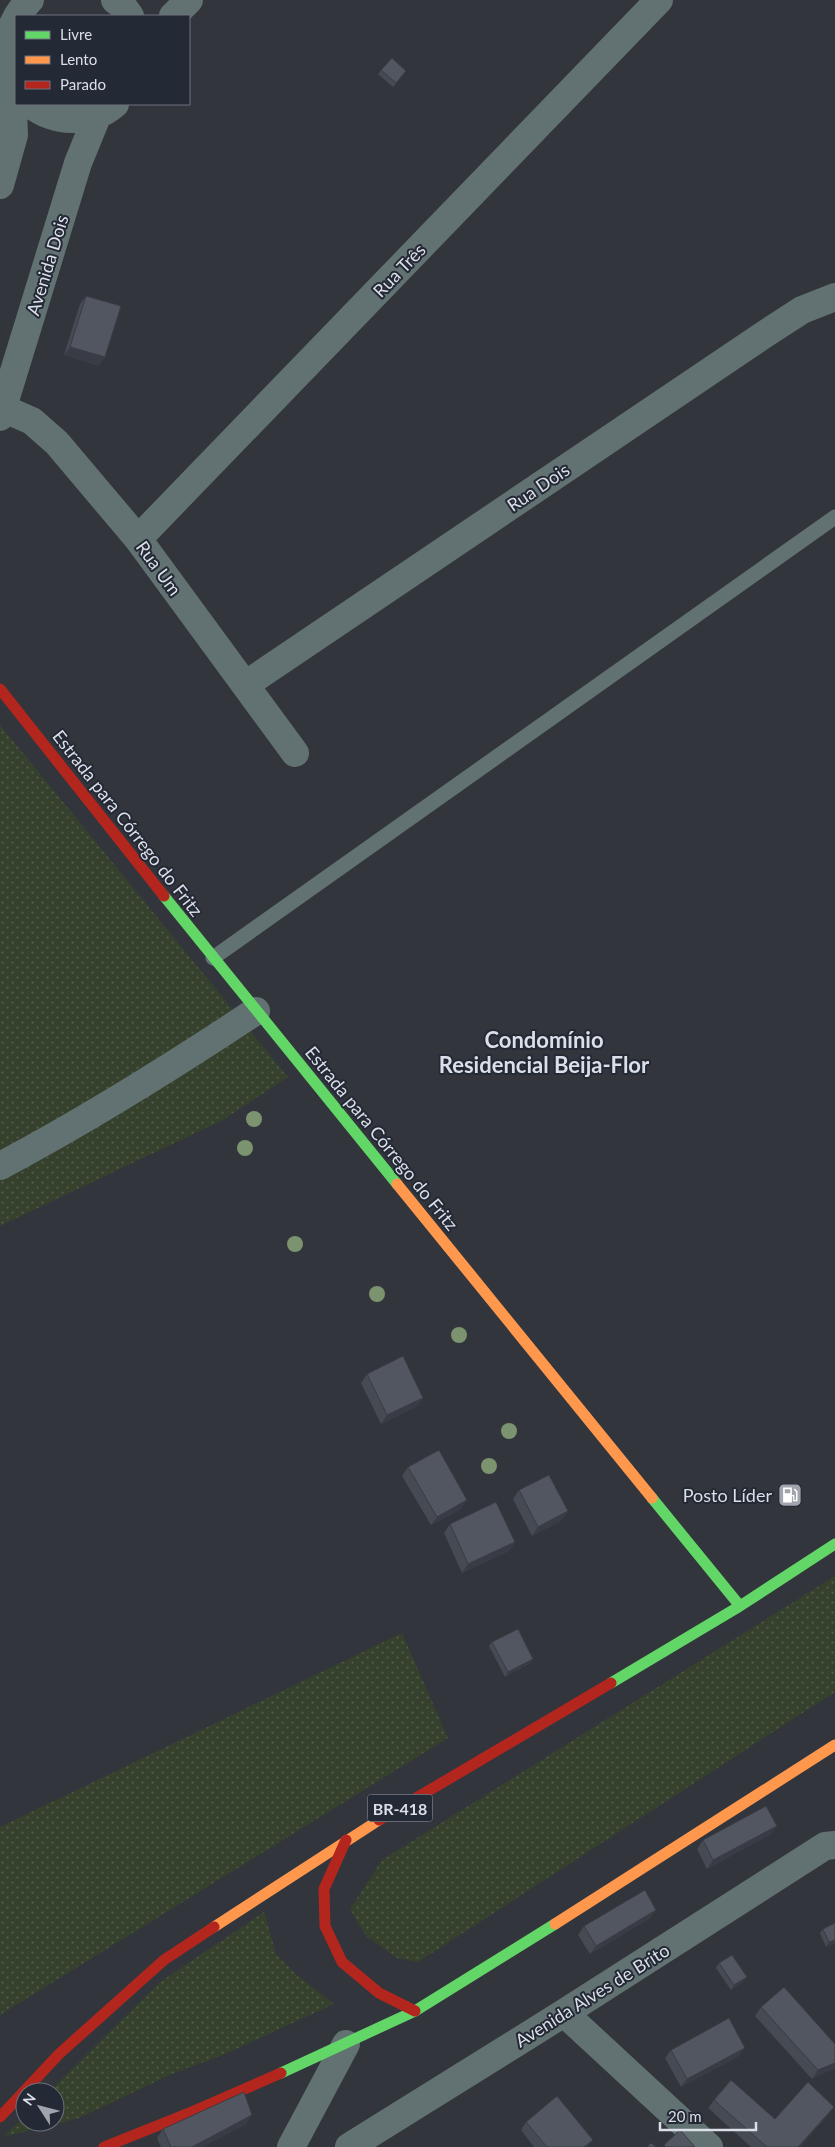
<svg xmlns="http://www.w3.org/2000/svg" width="835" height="2147" viewBox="0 0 835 2147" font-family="Lato,sans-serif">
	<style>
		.grass { fill: url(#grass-dots) }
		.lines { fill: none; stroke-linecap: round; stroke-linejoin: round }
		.lane { stroke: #627272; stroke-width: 15 }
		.street { stroke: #627272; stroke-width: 28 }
		.fast { stroke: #63d668; stroke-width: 11 }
		.slow { stroke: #ff974d; stroke-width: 11 }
		.jam { stroke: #b3261e; stroke-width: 11 }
		.tree { fill: #7c936f }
		.wall { fill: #464a53 }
		.shaded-wall { fill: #393c44 }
		.building { fill: #515661; stroke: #393c44 }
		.labels { text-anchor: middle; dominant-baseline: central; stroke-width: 4; stroke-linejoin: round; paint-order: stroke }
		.shield { fill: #242936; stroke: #a4a8b3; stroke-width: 1 }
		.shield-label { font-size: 16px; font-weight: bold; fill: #dbdfe8 }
		.street-label { font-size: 18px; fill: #dbdfe8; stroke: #242936 }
		.poi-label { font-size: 18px; fill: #dbdfe8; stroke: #242936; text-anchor: end }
		.district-label { font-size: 22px; font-weight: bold; fill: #dbdfe8; stroke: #242936 }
	</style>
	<defs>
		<pattern id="grass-dots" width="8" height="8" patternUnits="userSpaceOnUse" patternTransform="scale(1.25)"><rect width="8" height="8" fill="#35412c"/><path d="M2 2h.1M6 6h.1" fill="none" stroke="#525c4b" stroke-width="1.8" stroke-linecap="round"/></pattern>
	</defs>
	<rect width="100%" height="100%" fill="#32353c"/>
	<path class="grass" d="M0,725L288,1077L223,1120L0,1226Z
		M835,1576V1692L418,1962L397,1958L366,1936L350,1909L382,1860Z
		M402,1633L448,1738L0,2015V1827Z
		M264,1912L276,1954L298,1976L334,2004L223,2055L174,2073L79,2118L3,2137L25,2116V2122H55V2092H49L160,1982Z"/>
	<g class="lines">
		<path class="lane" d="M213,958L835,517"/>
		<path class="street" d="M115,0L122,5L130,16
			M173,16L189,0
			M16,89C0,59 6,23 30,0
			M30,104C54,123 91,125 115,104
			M0,185L14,135L12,82
			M0,407L32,421L57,443L138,539L295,753
			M0,417L78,163L98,114
			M138,539L659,0
			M245,685L762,336L802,310L835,297
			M0,1166C89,1119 173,1066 256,1011
			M564,2013L709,2147
			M291,2147L346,2044
			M349,2147L564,2013L825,1846L835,1845"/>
		<path class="fast" d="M164,896L397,1184
			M652,1498L740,1606
			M611,1683L740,1606L835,1544
			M281,2073L415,2011L555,1924"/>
		<path class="slow" d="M397,1184L652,1498
			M555,1924L835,1745
			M214,1927L379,1820"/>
		<path class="jam" d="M0,689L164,896
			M379,1820L611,1683
			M346,1840L324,1889L325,1926L342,1962L379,1993L415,2011
			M0,2117L59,2054L164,1960L214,1927
			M104,2147L194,2111L281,2073"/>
	</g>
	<g class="tree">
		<circle cx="254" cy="1119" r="8"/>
		<circle cx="245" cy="1148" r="8"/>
		<circle cx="295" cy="1244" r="8"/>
		<circle cx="377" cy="1294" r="8"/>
		<circle cx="459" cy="1335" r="8"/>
		<circle cx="509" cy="1431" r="8"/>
		<circle cx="489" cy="1466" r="8"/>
	</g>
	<path class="wall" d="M381,70L403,75L393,87L378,74Z
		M86,296L99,366L64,355L80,304Z
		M367,1374L423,1398L417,1406L381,1424L361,1383Z
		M408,1467L461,1509L431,1525L402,1476Z
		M519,1490L568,1511L562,1520L532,1536L513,1499Z
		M450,1524L515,1542L509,1551L462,1573L444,1533Z
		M492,1642L533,1659L530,1663L505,1677L489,1646Z
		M771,1834L707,1869L697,1849L703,1840Z
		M656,1910L650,1918L590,1954L578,1935L584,1926Z
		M823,1929L835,1943L826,1947L820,1933Z
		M719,1963L747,1977L744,1981L731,1990L716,1968Z
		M761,2007L835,2068L812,2079L755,2016Z
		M671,2050L739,2056L681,2087L665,2058Z
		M714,2100L775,2119L834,2107L828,2115L800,2147H751L708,2108Z
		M526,2122L588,2147H534L521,2130Z
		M246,2124L202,2147H161L157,2138L163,2129Z"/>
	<path class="shaded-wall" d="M70,347L105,357L99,366L64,355Z
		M423,1398L417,1406L381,1424L387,1415Z
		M467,1500L461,1509L431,1525L437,1517Z
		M568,1511L562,1520L532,1536L538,1527Z
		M515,1542L509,1551L462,1573L468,1564Z
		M533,1659L530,1663L505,1677L508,1672Z
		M777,1826L771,1834L707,1869L713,1860Z
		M656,1910L650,1918L590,1954L596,1946Z
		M835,1940V1943L826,1947L829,1942Z
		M747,1977L744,1981L731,1990L734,1985Z
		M745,2048L739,2056L681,2087L687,2079Z
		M835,2063V2068L812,2079L818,2070Z
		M834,2107L828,2115L800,2147H798Z
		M252,2115L246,2124L202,2147H192Z
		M593,2140L588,2147H584Z"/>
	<path class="building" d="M392,58L406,71L396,83L381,70Z
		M86,296L121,306L105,357L70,347Z
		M403,1356L423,1398L387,1415L367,1374Z
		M439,1450L467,1500L437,1517L408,1467Z
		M549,1475L568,1511L538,1527L519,1490Z
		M496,1502L515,1542L468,1564L450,1524Z
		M518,1629L533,1659L508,1672L492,1642Z
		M766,1806L777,1826L713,1860L703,1840Z
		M645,1890L656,1910L596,1946L584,1926Z
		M835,1923V1940L829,1942L823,1929Z
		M732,1955L747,1977L734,1985L719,1963Z
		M784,1987L835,2044V2063L818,2070L761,2007Z
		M729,2018L745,2048L687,2079L671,2050Z
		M731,2080L775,2119L808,2082L834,2107L798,2147H767L714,2100Z
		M244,2092L252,2115L192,2147H171L163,2129Z
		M557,2096L593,2140L584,2147H547L526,2122Z
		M680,2130L695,2147H666L664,2145Z
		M651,2143L656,2147H647Z"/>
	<defs>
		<g id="fuel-square" transform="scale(1.25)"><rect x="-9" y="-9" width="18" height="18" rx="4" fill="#a0a4ac" stroke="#242936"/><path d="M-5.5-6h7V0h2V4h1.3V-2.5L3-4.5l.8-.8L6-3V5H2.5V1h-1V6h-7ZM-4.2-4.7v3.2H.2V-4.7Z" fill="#fff"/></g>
	</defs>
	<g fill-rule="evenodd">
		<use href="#fuel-square" x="790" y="1495"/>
	</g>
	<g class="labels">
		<rect class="shield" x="367.5" y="1794.5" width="65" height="27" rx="4"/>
		<g class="shield-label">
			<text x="400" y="1808">BR-418</text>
		</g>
		<g class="street-label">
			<text transform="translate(47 265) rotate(-73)">Avenida Dois</text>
			<text transform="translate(399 270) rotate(-46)">Rua Três</text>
			<text transform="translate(538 487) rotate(-34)">Rua Dois</text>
			<text transform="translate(159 568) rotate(54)">Rua Um</text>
			<text transform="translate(128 823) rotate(52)">Estrada para Córrego do Fritz</text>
			<text transform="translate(382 1138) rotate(51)">Estrada para Córrego do Fritz</text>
			<text transform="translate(592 1995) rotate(-32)">Avenida Alves de Brito</text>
		</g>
		<g class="poi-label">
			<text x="772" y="1495">Posto Líder</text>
		</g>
		<g class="district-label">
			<text x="544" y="1039">Condomínio<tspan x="544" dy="25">Residencial Beija-Flor</tspan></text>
		</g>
	</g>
	<rect x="15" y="15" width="175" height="90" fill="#242936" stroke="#6d727d"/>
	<rect x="25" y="31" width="25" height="8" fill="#63d668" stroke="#6d727d"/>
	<text x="60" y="40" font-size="15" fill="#dbdfe8">Livre</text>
	<rect x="25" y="56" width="25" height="8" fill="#ff974d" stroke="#6d727d"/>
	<text x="60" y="65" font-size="15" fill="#dbdfe8">Lento</text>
	<rect x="25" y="81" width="25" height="8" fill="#b3261e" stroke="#6d727d"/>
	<text x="60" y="90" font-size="15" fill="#dbdfe8">Parado</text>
	<g transform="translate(40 2107) rotate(306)"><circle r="24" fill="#242936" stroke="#6d727d"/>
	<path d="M0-4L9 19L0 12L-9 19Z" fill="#a0a4ac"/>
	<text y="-8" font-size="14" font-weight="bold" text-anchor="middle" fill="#dbdfe8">N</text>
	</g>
	<path d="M660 2122v8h96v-8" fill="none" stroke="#dbdfe8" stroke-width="2.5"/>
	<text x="668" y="2122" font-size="15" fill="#dbdfe8" stroke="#242936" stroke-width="4" paint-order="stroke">20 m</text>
</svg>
